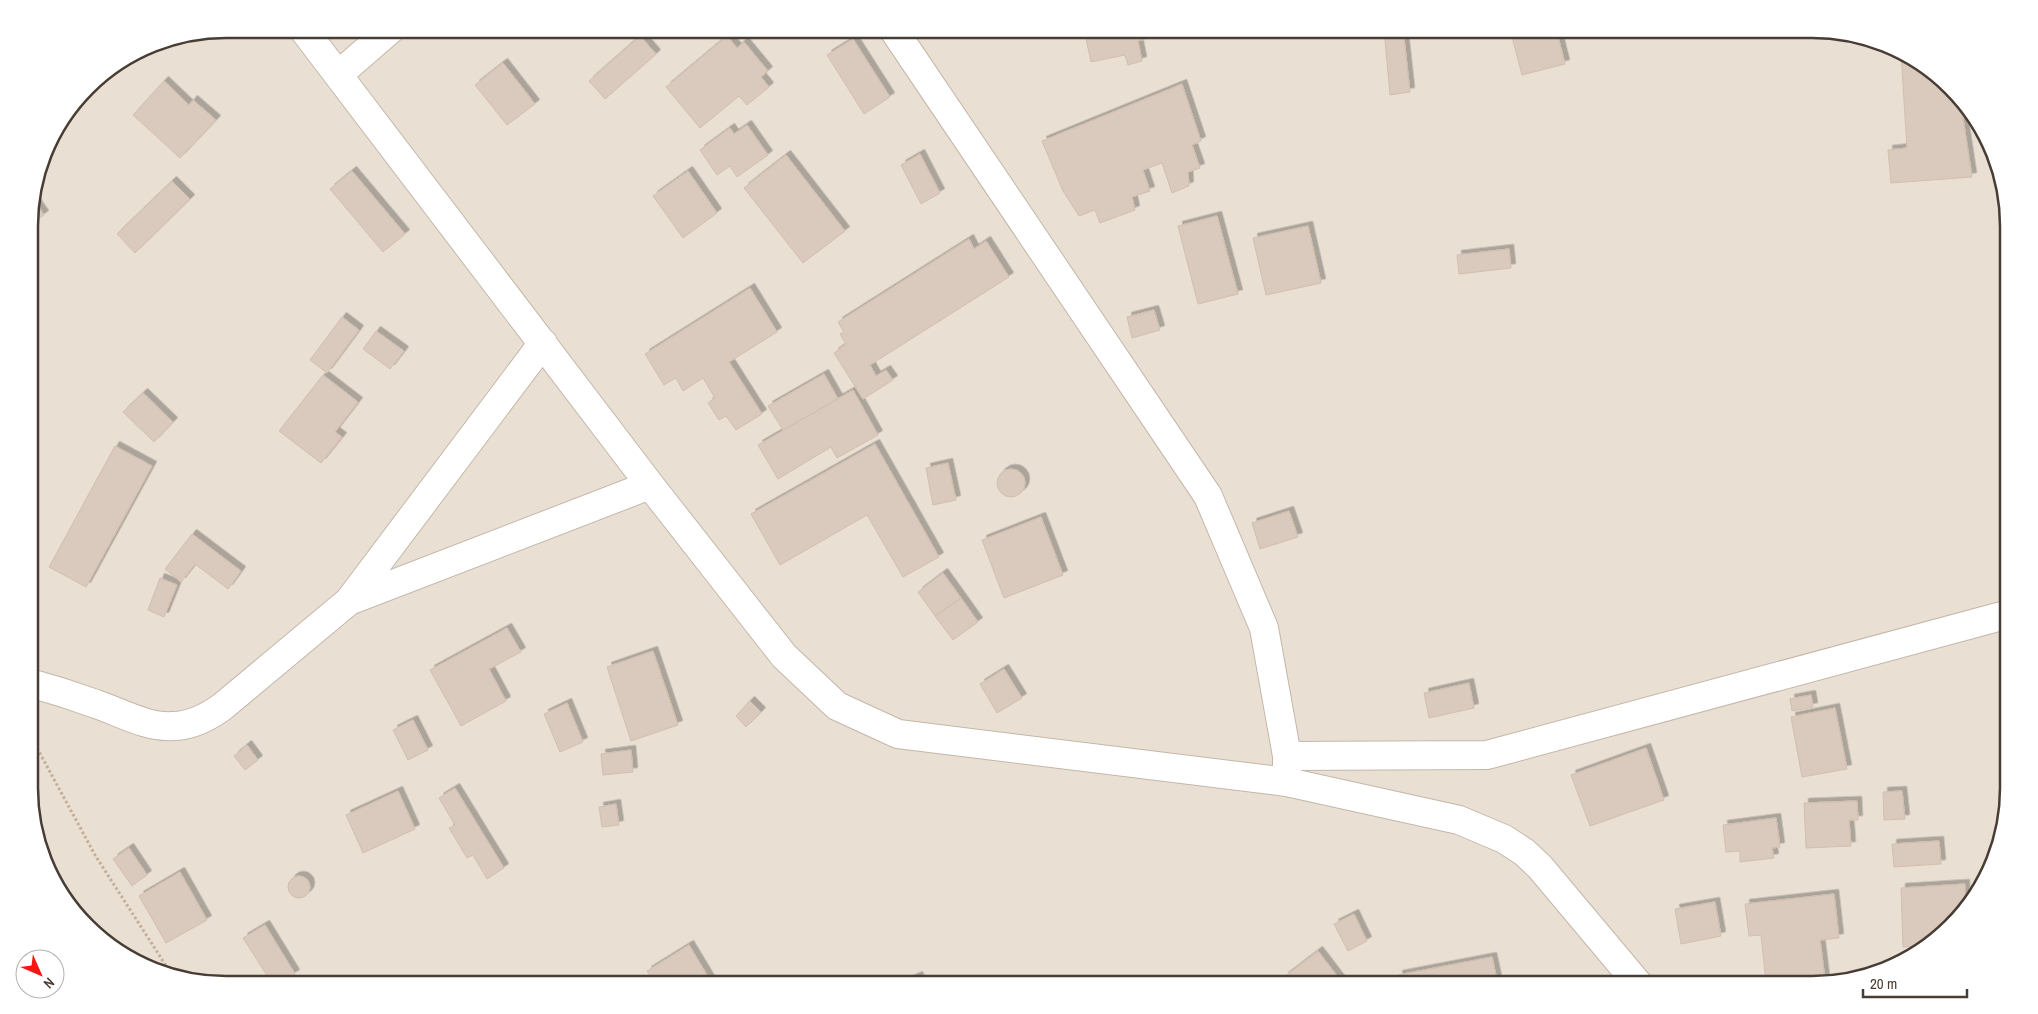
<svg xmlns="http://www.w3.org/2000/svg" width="2038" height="1014" viewBox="0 0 2038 1014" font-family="'Archivo Narrow',sans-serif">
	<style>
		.residential { fill: #e9dfd3 }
		.building { fill: #dacabd; stroke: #d3beac; filter: url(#shadow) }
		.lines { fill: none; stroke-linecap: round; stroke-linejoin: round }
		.minor-casing { stroke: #c4b7aa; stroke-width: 30 }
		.path { stroke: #c4ae97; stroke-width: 3; stroke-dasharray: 2.5 2.5; stroke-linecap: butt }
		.minor { stroke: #fff; stroke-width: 28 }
		.rim { fill: none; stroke: #483d34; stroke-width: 2.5 }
	</style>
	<defs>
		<filter id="shadow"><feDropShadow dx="4.5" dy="-4.5" stdDeviation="0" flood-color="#0004"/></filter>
	</defs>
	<rect width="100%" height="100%" fill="#f4eee6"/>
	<path class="residential" d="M225,29H1813L1899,49L1969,106L1994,150L2008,200L2009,789L1989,875L1961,918L1922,952L1876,975L1825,985H225L139,965L69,908L44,864L30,815L29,212L49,139L96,78L150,44Z"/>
	<path class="building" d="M1084,29H1149L1151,37L1138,41L1142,61L1128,65L1125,55L1091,62Z
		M1384,29H1403L1410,92L1390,95Z
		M1510,29H1556L1565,64L1522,75Z
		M640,36L656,54L605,99L589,81Z
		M727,36L737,48L744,42L768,71L761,77L769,87L747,105L739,96L700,128L666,87Z
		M853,39L890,97L864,114L827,55Z
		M1901,54H1905L1960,99L1972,177L1891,183L1888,150L1907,148Z
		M503,63L535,104L507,125L475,85Z
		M164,81L189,105L193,100L216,120L180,158L133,115Z
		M1182,84L1201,141L1192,145L1200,168L1188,172L1189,186L1172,193L1162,163L1143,170L1150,191L1132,197L1135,210L1100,223L1095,210L1079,216L1063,191L1042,141Z
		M747,125L768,155L737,177L730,166L717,175L700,150L730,128L734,134Z
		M920,154L940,193L921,204L901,165Z
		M786,155L845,231L803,263L744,188Z
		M352,171L405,234L383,252L330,189Z
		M688,171L717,213L683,238L653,196Z
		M172,181L190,199L135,253L117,234Z
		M33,199L44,215L29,225V212Z
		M1217,216L1238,294L1198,304L1178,226Z
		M1308,226L1321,283L1266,295L1253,238Z
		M969,239L974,249L986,241L1009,277L870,365L876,376L886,370L893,380L863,399L834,353L846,344L840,334L844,332L838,322Z
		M1509,249L1511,268L1459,274L1457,255Z
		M750,288L777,332L729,362L762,414L736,430L726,416L719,420L708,403L715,398L703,378L683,391L676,378L664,385L645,354Z
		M1154,310L1160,330L1132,338L1127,317Z
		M342,317L359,330L327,373L310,360Z
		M376,331L404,351L390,369L363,349Z
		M824,374L838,399L783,430L768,406Z
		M323,375L358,402L335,432L342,437L321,463L279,431Z
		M853,390L878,435L837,458L831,447L778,479L758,445Z
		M143,393L173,422L154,442L123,412Z
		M875,444L939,557L903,577L867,515L780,565L751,514Z
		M115,446L152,466L86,587L49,567Z
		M948,463L956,500L933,505L926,468Z
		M997 483a14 14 0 1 1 28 0a14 14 0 1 1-28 0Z
		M1289,511L1298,537L1260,549L1252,523Z
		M1041,517L1063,575L1004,598L982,540Z
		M192,534L241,571L228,589L195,564L181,582L165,569Z
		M943,573L961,598L935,616L918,592Z
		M160,578L177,585L164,617L148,610Z
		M961,598L978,622L953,640L935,616Z
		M507,628L521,652L489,669L506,701L461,726L430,670Z
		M653,651L678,725L631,741L607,667Z
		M1004,669L1022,698L997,713L980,684Z
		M1469,683L1474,708L1429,718L1424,693Z
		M1811,695L1813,707L1792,711L1790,699Z
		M750,701L761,712L746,727L736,716Z
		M567,703L583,742L560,752L544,714Z
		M1835,708L1847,769L1802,777L1791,717Z
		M413,720L428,750L408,760L393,730Z
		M247,745L258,760L245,770L234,756Z
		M1646,748L1664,800L1590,826L1571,775Z
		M631,750L633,772L603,775L601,754Z
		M455,788L504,868L487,879L473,855L467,858L449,828L455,825L439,798Z
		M398,791L415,829L363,853L346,815Z
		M1902,791L1905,819L1884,820L1883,792Z
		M1857,801L1858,820H1849L1851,846L1806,848L1804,803Z
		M616,804L619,825L602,827L599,807Z
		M1776,818L1780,847L1772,848L1774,858L1740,862V851L1726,852L1723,825Z
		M1939,841L1941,864L1894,867L1892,844Z
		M129,848L147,875L132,886L113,859Z
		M180,872L207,920L166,943L139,896Z
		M288 887a11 11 0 1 1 22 0a11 11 0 1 1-22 0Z
		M1965,884V895L1976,894L1961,918L1929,946L1903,947L1901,888Z
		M1834,894L1839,938L1820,940L1825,980L1843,978L1844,981L1825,985H1746L1766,983L1761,935L1749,936L1745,904Z
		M1715,902L1721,936L1681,944L1675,909Z
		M1354,914L1367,941L1348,951L1334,924Z
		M265,925L295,974L276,985H273L243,938Z
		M689,945L713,985H656L647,971Z
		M1318,951L1344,985H1291L1284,977Z
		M1492,957L1498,985H1400L1398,975Z
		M918,976L922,985H898Z"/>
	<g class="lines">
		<g class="minor-casing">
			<path id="minor" d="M303,29L650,485L784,656L837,706L898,734L1287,782L1459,820L1504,839L1524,852L1540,867L1639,985
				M893,29L1208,496L1264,628L1287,756V782
				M338,75L391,29
				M349,601L543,343
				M30,683C52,689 74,696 96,704C120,712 147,728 173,726C192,726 208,717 222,707L349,601L650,485
				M1287,756L1487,755L2009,614"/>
		</g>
		<path class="path" d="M30,735L95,855L170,972"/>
		<use href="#minor" class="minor"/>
	</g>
	<path d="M0 0H2038V1014H0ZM226 38H1812A188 188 0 0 1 2000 226V788A188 188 0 0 1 1812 976H226A188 188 0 0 1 38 788V226A188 188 0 0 1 226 38Z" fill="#fff" fill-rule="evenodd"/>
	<path class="rim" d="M226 38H1812A188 188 0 0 1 2000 226V788A188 188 0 0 1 1812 976H226A188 188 0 0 1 38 788V226A188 188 0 0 1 226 38Z"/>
	<g transform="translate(40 974) rotate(135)"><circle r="24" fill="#ffffff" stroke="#b6b1ae"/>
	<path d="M0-4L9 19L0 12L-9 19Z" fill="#ff1312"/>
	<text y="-8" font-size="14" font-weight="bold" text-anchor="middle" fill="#483d34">N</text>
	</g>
	<path d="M1863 989v8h104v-8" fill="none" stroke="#483d34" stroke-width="2.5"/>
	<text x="1870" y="989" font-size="15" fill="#483d34" stroke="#ffffff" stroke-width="4" paint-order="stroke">20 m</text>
</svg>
